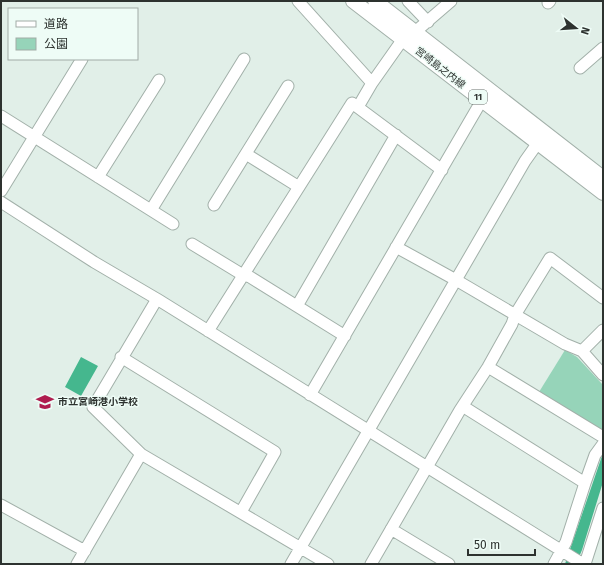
<svg xmlns="http://www.w3.org/2000/svg" width="604" height="565" viewBox="0 0 604 565" font-family="'Fira Sans','Noto Sans JP',sans-serif">
	<style>
		.green { fill: #96d4b9 }
		.water { fill: #45b78e }
		.lines { fill: none; stroke-linecap: round; stroke-linejoin: round }
		.minor-casing { stroke: #a2b0a9; stroke-width: 13 }
		.major-casing { stroke: #a2b0a9; stroke-width: 16 }
		.minor { stroke: #fff; stroke-width: 11 }
		.major { stroke: #fff; stroke-width: 14 }
		.labels { text-anchor: middle; dominant-baseline: central; stroke-width: 3; stroke-linejoin: round; paint-order: stroke }
		.shield { fill: #eefcf6; stroke: #676f6b; stroke-width: 1 }
		.shield-label { font-size: 9px; font-weight: bold; fill: #2d322f }
		.street-label { font-size: 10px; fill: #2d322f; stroke: #eefcf6 }
		.poi-label { font-size: 10px; font-weight: bold; fill: #2d322f; stroke: #eefcf6; text-anchor: start }
	</style>
	<rect width="100%" height="100%" fill="#e1efe8"/>
	<path class="green" d="M565,350L577,357L603,385V431L539,392Z"/>
	<path class="water" d="M81,357L98,366L81,396L65,387Z
		M603,453V482L582,550L576,564H565Z"/>
	<g class="lines">
		<g class="minor-casing">
			<path id="minor" d="M298,1L372,83
				M408,1L428,22
				M548,3L550,1
				M580,68L603,48
				M358,107L372,83L403,39L415,32L451,1
				M1,116L173,224
				M246,154L299,187
				M98,177L159,80
				M1,191L82,59
				M1,202L94,262L157,299L583,564
				M214,205L288,86
				M151,210L244,59
				M192,244L243,275L250,277L345,336
				M396,247L456,280L565,344L582,351L603,375
				M157,299L93,407L141,454L328,564
				M297,306L396,135
				M208,331L352,103L442,170
				M582,351L603,330
				M121,357L275,452L241,512
				M488,367L603,437
				M310,395L482,100
				M464,407L585,483L595,455L603,444
				M1,505L85,551
				M391,529L449,564
				M77,564L141,454
				M291,564L525,161L542,137
				M371,564L460,410L488,367L512,324L515,315L550,258L603,298
				M554,564L566,542L585,483
				M585,564L603,508"/>
		</g>
		<g class="major-casing">
			<path id="major" d="M353,1L603,193
				M375,1L603,178"/>
		</g>
		<use href="#minor" class="minor"/>
		<use href="#major" class="major"/>
	</g>
	<defs>
		<g id="school-bare" transform="scale(1.38)"><path d="M0-5L7-2L0 1L-7-2ZM-4 1L0 2.5L4 1V4Q0 6-4 4Z" fill="#af1d4f" stroke="#eefcf6" stroke-width="2.5" paint-order="stroke"/></g>
	</defs>
	<g fill-rule="evenodd">
		<use href="#school-bare" x="45" y="402"/>
	</g>
	<g class="labels">
		<rect class="shield" x="469" y="90" width="18" height="14" rx="3"/>
		<g class="shield-label">
			<text x="478" y="97">11</text>
		</g>
		<g class="street-label">
			<text transform="translate(440 68) rotate(38)">宮崎島之内線</text>
		</g>
		<g class="poi-label">
			<text x="58" y="402">市立宮崎港小学校</text>
		</g>
	</g>
	<rect width="604" height="565" fill="none" stroke="#2d322f" stroke-width="4"/>
	<rect x="8" y="8" width="130" height="52" fill="#eefcf6" stroke="#a1aba6"/>
	<rect x="16" y="21" width="20" height="6" fill="#ffffff" stroke="#a1aba6"/>
	<text x="44" y="28" font-size="12" fill="#2d322f">道路</text>
	<rect x="16" y="38" width="20" height="12" fill="#96d4b9" stroke="#a1aba6"/>
	<text x="44" y="48" font-size="12" fill="#2d322f">公園</text>
	<g transform="translate(576 28) rotate(107)" stroke="#eefcf6" stroke-width="3" paint-order="stroke">
	<path d="M0-3L7 15L0 10L-7 15Z" fill="#2d322f"/>
	<text y="-6" font-size="11" font-weight="bold" text-anchor="middle" fill="#2d322f">N</text>
	</g>
	<path d="M468 549v6h67v-6" fill="none" stroke="#2d322f" stroke-width="2"/>
	<text x="474" y="549" font-size="12" fill="#2d322f" stroke="#eefcf6" stroke-width="3" paint-order="stroke">50 m</text>
</svg>
